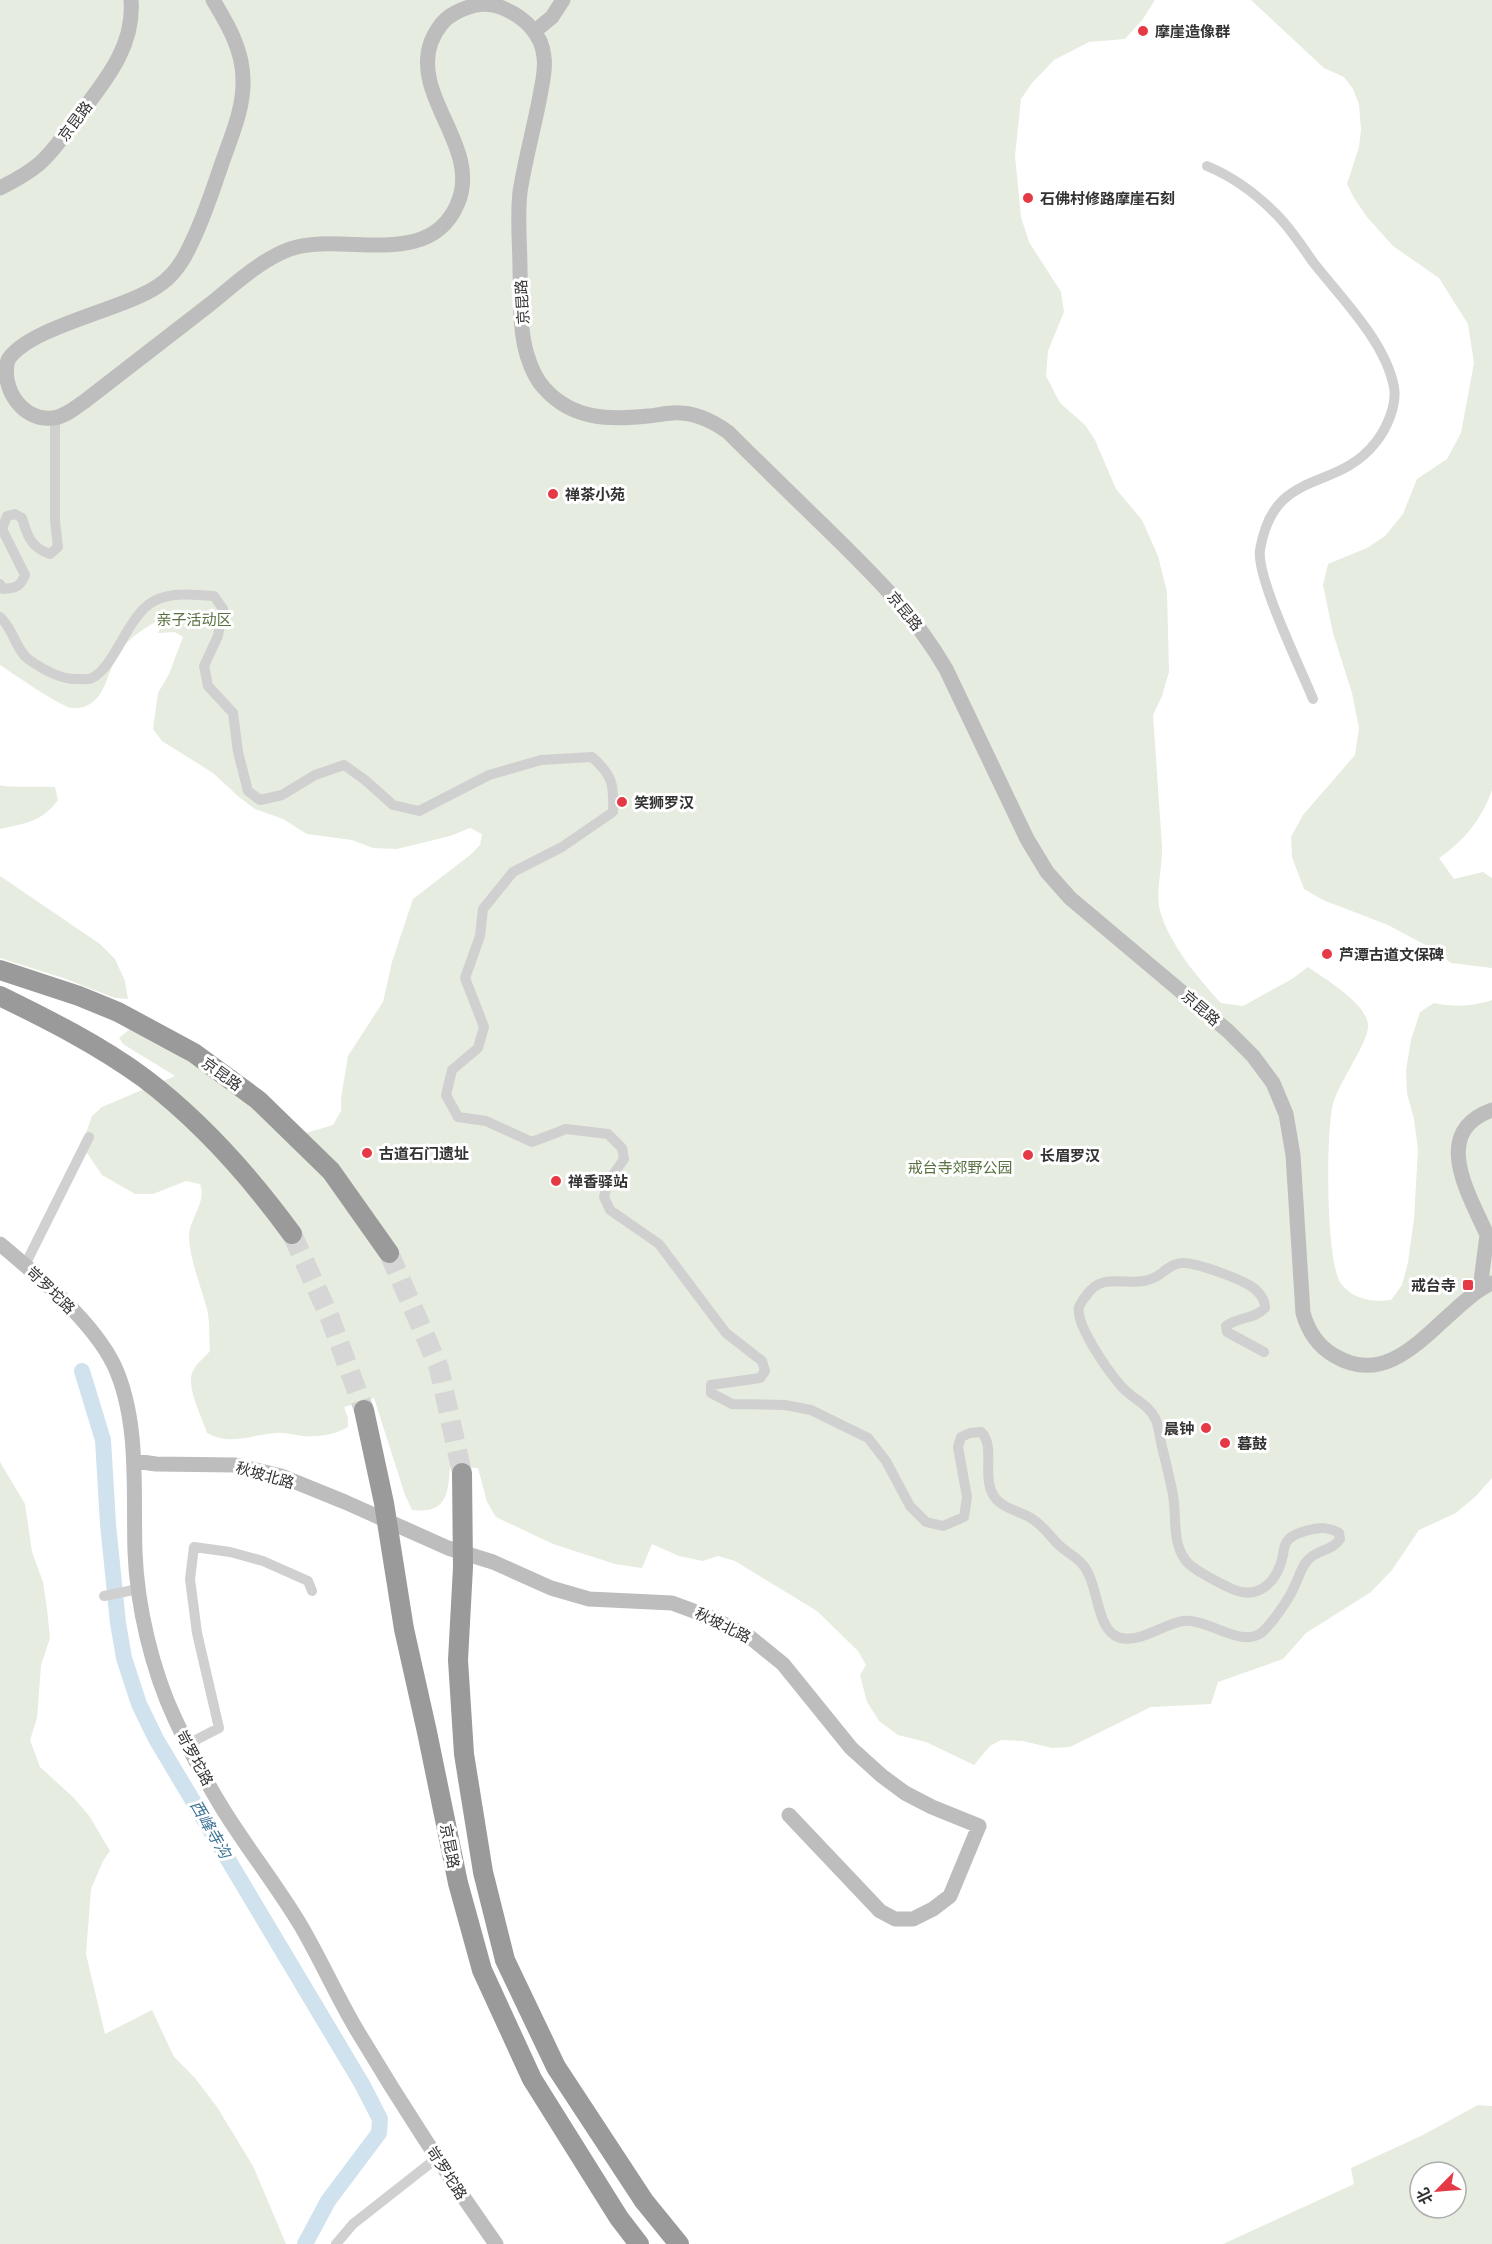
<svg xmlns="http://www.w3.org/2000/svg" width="1492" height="2244" viewBox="0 0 1492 2244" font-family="Mulish,'Noto Sans SC',sans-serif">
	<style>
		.green { fill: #e6ecdf; fill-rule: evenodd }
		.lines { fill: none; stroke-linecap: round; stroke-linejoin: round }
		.river { stroke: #cfe2ee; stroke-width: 16 }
		.highway-tunnel { stroke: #d6d6d6; stroke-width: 20; stroke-dasharray: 20 10; stroke-linecap: butt }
		.street { stroke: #d0d0d0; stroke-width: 10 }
		.secondary { stroke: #bdbdbd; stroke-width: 15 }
		.highway { stroke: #9a9a9a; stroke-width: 20 }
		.poi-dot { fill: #e63946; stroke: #fff; stroke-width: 2 }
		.labels { text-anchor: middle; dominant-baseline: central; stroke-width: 6; stroke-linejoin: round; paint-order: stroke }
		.poi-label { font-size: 15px; font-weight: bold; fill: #333; stroke: #fff; text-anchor: start }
		.street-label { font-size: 15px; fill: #333; stroke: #fff }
		.park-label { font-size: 15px; fill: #56703f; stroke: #fff }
		.water-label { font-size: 16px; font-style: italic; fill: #3f7597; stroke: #fff }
	</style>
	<rect width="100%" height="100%" fill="#fff"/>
	<path class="green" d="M0,0H1155L1143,19L1125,39L1089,42L1054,60L1032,83L1021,99L1015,156L1021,217L1029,242L1061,292L1064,312L1048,351L1046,376L1060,403L1085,425L1095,440L1116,489L1142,520L1158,556L1167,592L1169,672L1162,696L1153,715L1162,846C1163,866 1155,892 1160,911C1170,945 1198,978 1221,1003L1243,1006L1292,979L1308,967C1325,979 1368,1004 1368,1026C1369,1041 1338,1084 1333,1104C1326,1130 1325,1266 1342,1285C1355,1300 1372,1302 1391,1300L1402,1285L1408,1262L1414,1219L1418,1150L1414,1119L1407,1093L1406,1070L1411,1040L1420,1012L1434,1003C1455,1007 1471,1007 1492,1000V1478L1476,1496L1456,1513L1419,1530L1392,1570L1371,1592L1306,1633L1283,1659L1218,1682L1211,1704L1151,1707L1070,1747L1052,1748L1023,1741L1001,1740L990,1746L974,1765L926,1742L898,1735L879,1721L867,1702L860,1675L866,1665L858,1651L817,1611L735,1561L718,1556L703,1561L679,1556L652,1544L642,1568L615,1564L553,1544L496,1517L487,1502L478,1468L450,1467C448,1494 447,1514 412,1510L405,1495L374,1398L344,1407L348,1418V1427C334,1435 319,1437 303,1436C293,1435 285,1432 275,1433C250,1435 231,1446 207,1433C202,1417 184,1383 194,1369C198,1362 205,1357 210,1351C209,1337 210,1322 207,1309C201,1286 190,1261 189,1237C189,1218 207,1204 200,1184L186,1181L153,1194H135L102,1175L85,1150L84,1139L92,1116L102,1107L175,1076L123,1044L119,1038L130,1029L174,1049L234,1088L277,1130L306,1133L333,1125L341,1111V1098L348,1056L383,1002L392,962L413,899L469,856L480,845L482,834L470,828L450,836L397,849L373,848L352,840L307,834L283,819L255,809L239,797L213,773L162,741L153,729L158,693L169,674L183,637L175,632L158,633L162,624L155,622C139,632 126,640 117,656C105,677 105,709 72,708C61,707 12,673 0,665Z
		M1251,0H1492V790C1482,819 1464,841 1439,858L1454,879L1483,872L1492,878V968L1451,963L1431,948L1388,925L1323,900L1304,889L1292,857L1291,837L1303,815L1355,755L1359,728L1352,693L1333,633L1323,585L1328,564L1367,548L1385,536L1403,514L1417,479L1447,459L1461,433L1474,363L1468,324L1439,278L1393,246L1367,217L1354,198L1347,184L1359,147L1361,130L1359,104L1353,89L1344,77L1324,68Z
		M0,785C5,788 44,786 55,787L58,800C42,822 26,823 0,829Z
		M0,876L100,944L115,959L125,981L128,999L115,998L63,978L0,958Z
		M0,1462L25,1504L32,1552L43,1582L47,1609L50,1638L41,1665L37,1718L30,1740L40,1767L74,1798L90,1817L110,1851L103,1861L91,1889L86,1954L105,2034L152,2010L174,2057L195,2078L217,2107L253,2166L286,2244H0Z
		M1478,2105L1492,2106V2244H1223L1354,2184L1351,2168L1421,2136ZM1420,2172H1456V2208H1420Z"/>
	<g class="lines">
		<path class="river" d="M82,1371L103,1440L108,1524L118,1623L124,1658L139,1704L156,1739L362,2084L380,2119L379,2133L328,2201L305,2244"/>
		<path class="highway-tunnel" d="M292,1234L330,1318L364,1410
			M389,1253L439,1368L462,1473"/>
		<path class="street" d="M1207,166C1231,176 1255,193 1274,212C1289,226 1301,245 1313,262C1341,298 1385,341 1394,387C1397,405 1387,428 1376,442C1336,494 1274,466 1260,550C1256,577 1301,669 1313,699
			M0,584L3,589C16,588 20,587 25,575L2,529L7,516L15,514L22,518C27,535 31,548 50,554L58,547L55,521V418
			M0,617C13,628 16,650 28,659C42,669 60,680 78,679C82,679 88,680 92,678C114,667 126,622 148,605C167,590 192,595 214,596L223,609L218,636L204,666L208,686L233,713L238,752L248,791L260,800L282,795L315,775L344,765L365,780L393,805L419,811L489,775L541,760L592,757C613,776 614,784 613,812L562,847L513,872L483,909L480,936L465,978L484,1027L478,1048L452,1070L446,1095L458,1117L486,1121L532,1142L566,1129L608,1134L622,1148L624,1159L608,1182L604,1197L610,1210L659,1244L726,1333L762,1361L765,1371L760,1378L711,1385V1393L732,1404L785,1405L811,1410L868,1438L886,1461L910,1506L926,1522L943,1526L964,1517L967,1497L958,1447L961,1437L970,1433L981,1432C997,1447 979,1481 997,1500C1005,1509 1019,1511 1029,1517C1041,1523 1049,1535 1059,1545C1066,1552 1077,1557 1083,1565C1098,1583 1096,1623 1114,1635C1134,1648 1162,1624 1183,1621C1208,1618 1240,1648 1261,1633C1271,1625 1290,1598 1295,1585C1299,1577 1301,1568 1307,1561C1315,1550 1333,1551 1340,1539L1339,1533C1328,1527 1321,1527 1309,1530C1302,1532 1294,1534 1289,1539C1284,1544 1284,1549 1283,1555C1278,1581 1259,1601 1232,1589C1221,1584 1198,1572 1189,1564C1171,1547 1177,1517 1173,1495C1170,1479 1166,1463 1162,1447C1160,1438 1159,1428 1156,1420C1148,1403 1132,1399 1121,1386C1109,1372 1075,1325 1079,1307C1081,1303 1083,1299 1086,1296C1105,1266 1136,1295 1163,1272C1170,1267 1175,1263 1183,1263C1198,1263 1244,1280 1255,1289C1261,1295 1265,1300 1265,1308C1255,1319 1238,1317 1226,1326L1227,1332L1264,1352
			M25,1265L89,1137
			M104,1596L138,1589
			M188,1744L219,1728L197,1633L190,1579L194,1547L230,1552L263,1561L308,1581L312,1591
			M336,2244L353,2224L437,2158"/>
		<path class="secondary" d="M213,0C228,25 243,50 243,80C244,108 231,137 222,163C212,192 203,221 189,248C182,263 172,277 158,286C123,310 28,327 8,360C0,388 23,422 53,418C65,417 76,407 85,401C126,369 168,337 209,305C234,285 260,260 290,249C342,231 428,271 457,205C483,148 411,98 431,42C436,30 443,19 455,13C472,4 487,1 505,9C525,18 542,34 544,57C546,70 542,83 540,96C534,128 525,160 520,192C517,218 520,245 520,270C521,298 519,328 527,355C531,368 536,380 545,389C573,420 610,420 648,416C659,415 670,412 681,413C699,414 714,422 728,432C761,465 794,497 827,529C872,573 914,614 946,669L1027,839L1047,872L1070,898L1228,1031L1253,1056L1273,1083L1286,1114L1293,1155L1303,1313C1308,1331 1319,1347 1335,1356C1399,1394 1442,1306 1492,1283
			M535,31L552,17L563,0
			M0,188C14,181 27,174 39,164C54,151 65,134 77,118C104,82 135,47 131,0
			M1487,1235C1469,1194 1430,1132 1492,1110
			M0,1244C38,1276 92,1320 114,1365C140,1421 133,1492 135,1552C137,1606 152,1670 175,1719C189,1749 204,1778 221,1806C246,1847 276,1884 301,1926C321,1960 337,1997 358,2032C401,2104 447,2175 496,2244
			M1480,1289L1487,1235L1492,1242
			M135,1461L156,1464L235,1465L281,1476L345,1502L448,1548L493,1562L551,1588L589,1599L672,1603L710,1617L751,1638L783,1664L851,1748L882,1776L905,1793L932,1807L979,1826L950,1896L933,1909L913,1919H895L880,1911L789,1815"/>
		<path class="highway" d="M0,970L79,996L118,1012L194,1053L258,1100L331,1171L389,1253
			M0,996C49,1020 99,1045 144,1078C202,1122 249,1175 292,1234
			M364,1410L384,1503L404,1629L427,1732L458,1883L482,1970L532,2079L619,2218L639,2244
			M462,1473L463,1567L458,1660L464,1754L483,1872L505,1960L556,2067L644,2201L679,2244"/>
	</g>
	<g class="poi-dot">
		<circle cx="1143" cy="31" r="6"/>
		<circle cx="1028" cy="198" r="6"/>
		<circle cx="553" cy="494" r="6"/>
		<circle cx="622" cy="802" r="6"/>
		<circle cx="1327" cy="954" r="6"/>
		<circle cx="367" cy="1153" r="6"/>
		<circle cx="1028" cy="1155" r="6"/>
		<circle cx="556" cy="1181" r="6"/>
		<rect x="1462" y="1279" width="12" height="12" rx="3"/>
		<circle cx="1206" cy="1428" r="6"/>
		<circle cx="1225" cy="1443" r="6"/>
	</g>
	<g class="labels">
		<g class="poi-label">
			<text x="1155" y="31">摩崖造像群</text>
			<text x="1040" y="198">石佛村修路摩崖石刻</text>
			<text x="565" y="494">禅茶小苑</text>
			<text x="634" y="802">笑狮罗汉</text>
			<text x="1339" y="954">芦潭古道文保碑</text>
			<text x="379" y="1153">古道石门遗址</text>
			<text x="1040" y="1155">长眉罗汉</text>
			<text x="568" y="1181">禅香驿站</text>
			<text x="1456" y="1285" text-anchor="end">戒台寺</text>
			<text x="1194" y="1428" text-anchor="end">晨钟</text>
			<text x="1237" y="1443">暮鼓</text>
		</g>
		<g class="street-label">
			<text transform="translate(75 121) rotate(-53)">京昆路</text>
			<text transform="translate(522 302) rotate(-93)">京昆路</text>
			<text transform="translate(905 611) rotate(51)">京昆路</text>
			<text transform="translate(1201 1008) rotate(41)">京昆路</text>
			<text transform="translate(222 1074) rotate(36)">京昆路</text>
			<text transform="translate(51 1290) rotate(44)">岢罗坨路</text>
			<text transform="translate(265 1475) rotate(16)">秋坡北路</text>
			<text transform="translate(723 1625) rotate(26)">秋坡北路</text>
			<text transform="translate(195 1758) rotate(62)">岢罗坨路</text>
			<text transform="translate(450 1846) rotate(79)">京昆路</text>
			<text transform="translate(447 2173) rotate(57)">岢罗坨路</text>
		</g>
		<g class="park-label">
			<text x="194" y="619">亲子活动区</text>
			<text x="960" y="1167">戒台寺郊野公园</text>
		</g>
		<g class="water-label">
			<text transform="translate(211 1829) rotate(60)">西峰寺沟</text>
		</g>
	</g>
	<g transform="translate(1438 2190) rotate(245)"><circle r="28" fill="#ffffff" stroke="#adadad" stroke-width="1.5"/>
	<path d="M0-4.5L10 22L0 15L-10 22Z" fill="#e63946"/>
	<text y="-9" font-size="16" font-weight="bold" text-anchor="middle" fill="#333333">北</text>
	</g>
</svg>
